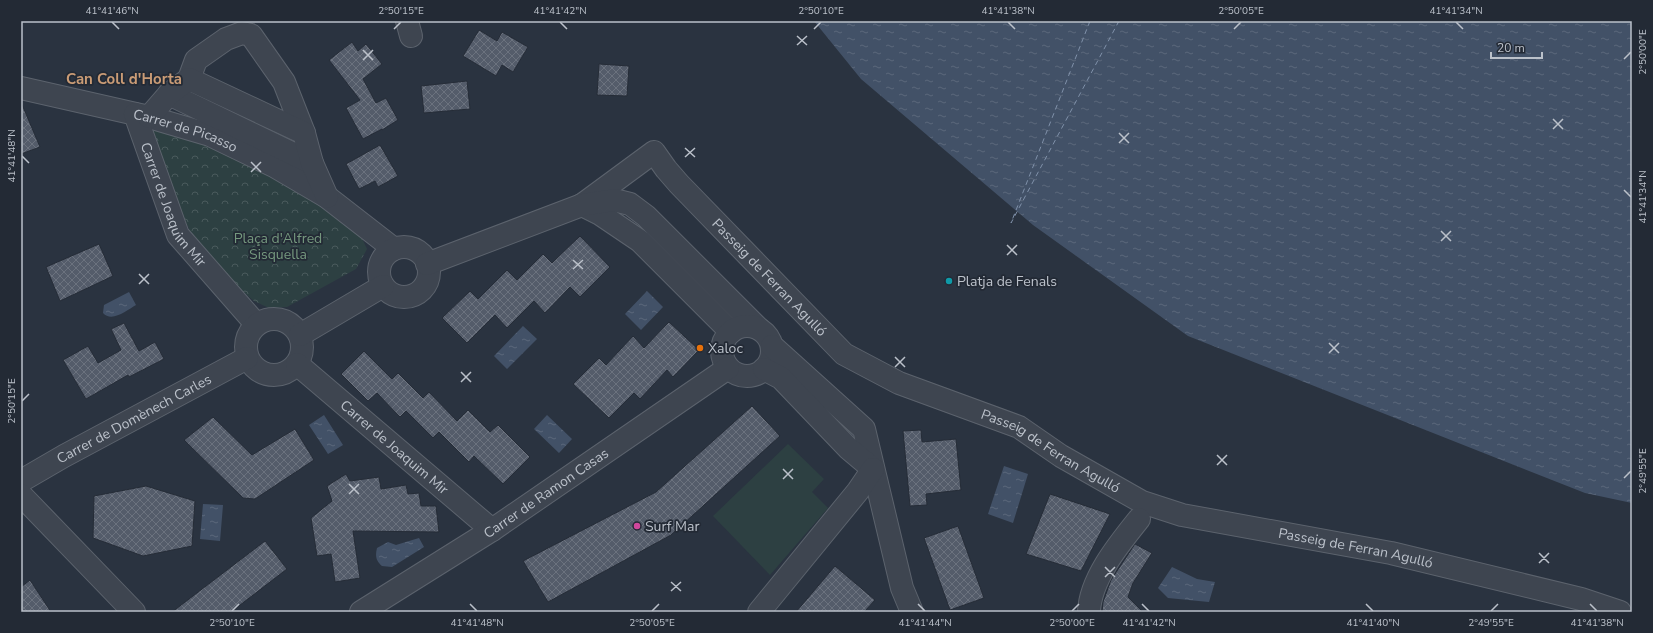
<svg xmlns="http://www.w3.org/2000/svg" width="1653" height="633" viewBox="0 0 1653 633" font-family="'Nunito Sans',sans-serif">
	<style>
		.park { fill: url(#park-crowns) }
		.garden { fill: #2d4042 }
		.water { fill: url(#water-ripples) }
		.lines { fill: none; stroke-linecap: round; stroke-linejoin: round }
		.ferry { stroke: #8091aa; stroke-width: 1; stroke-dasharray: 5 4; stroke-linecap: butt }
		.building { fill: url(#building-cross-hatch); stroke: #252c37 }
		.minor-casing { stroke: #5c636d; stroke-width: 24 }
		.minor { stroke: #3e4550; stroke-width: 22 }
		.ticks { fill: none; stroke: #bbc1ca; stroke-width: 1.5 }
		.culture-dot { fill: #0f9aa8; stroke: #232a35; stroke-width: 1.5 }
		.food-dot { fill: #e8710a; stroke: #232a35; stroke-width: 1.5 }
		.hotel-dot { fill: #d1479c; stroke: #232a35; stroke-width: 1.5 }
		.labels { text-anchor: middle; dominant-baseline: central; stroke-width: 3.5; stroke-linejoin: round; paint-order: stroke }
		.street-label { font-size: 14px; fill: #bbc1ca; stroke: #232a35 }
		.park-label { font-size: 14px; fill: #75987e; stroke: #232a35 }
		.poi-label { font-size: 14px; fill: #bbc1ca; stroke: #232a35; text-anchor: start }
		.neighbourhood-label { font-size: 15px; font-weight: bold; fill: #ca9c76; stroke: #232a35 }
		.neatline { fill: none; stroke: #bbc1ca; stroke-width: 1.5 }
		.ticks-label { font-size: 10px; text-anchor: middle; fill: #bbc1ca }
	</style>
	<defs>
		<pattern id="park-crowns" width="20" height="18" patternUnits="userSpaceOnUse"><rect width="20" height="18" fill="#2d4042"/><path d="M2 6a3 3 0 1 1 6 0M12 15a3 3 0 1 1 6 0" fill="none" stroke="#4a5a5c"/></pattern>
		<pattern id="water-ripples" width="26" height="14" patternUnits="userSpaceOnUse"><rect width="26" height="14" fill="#425167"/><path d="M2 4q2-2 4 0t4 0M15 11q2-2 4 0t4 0" fill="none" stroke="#5b687b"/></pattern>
		<pattern id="building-cross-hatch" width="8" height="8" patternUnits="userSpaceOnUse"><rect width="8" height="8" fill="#545c6a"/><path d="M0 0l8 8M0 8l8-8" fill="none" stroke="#6b727e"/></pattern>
	</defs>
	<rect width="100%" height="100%" fill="#2a3340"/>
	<path class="park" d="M155,128L179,132L220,150L336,213L357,228L367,249L356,269L287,307L269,308L254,301L215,268L197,246L153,151L149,139Z"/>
	<path class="garden" d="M788,444L824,479L812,492L828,508L770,575L713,516Z"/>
	<path class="water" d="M814,21H1632V503L1585,493L1188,336L1033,225L861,79Z
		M647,291L663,307L641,330L625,314Z
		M129,292L136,305C127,310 112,323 103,313L104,305Z
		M523,326L537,339L507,369L494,356Z
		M324,415L343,445L328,454L309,425Z
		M547,415L572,439L559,453L534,429Z
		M1004,466L1028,474L1013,523L988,514Z
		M203,504L223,505L220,541L200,539Z
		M419,538L424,547L392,567L382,566C376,561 375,556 377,548L388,542L396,545Z
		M1172,567L1197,579L1215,582L1209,602L1168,598L1158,588Z"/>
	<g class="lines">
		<path class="ferry" d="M1090,21L1011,223L1119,21"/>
	</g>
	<path class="building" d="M479,30L497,41L502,32L528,47L513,72L502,65L496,76L463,56Z
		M352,42L358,51L366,44L382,64L363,79L376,103L386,98L398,120L382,130V129L363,139L346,108L360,100L329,60Z
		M599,64L629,66L627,96L597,95Z
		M467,81L470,109L424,113L421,86Z
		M21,102L40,147L21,154Z
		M380,145L398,176L378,187L375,181L359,189L346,164Z
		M580,236L610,267L580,297L570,287L545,313L534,301L507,328L495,315L467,343L442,318L470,291L478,299L507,270L517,280L543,254L552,263Z
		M99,244L113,276L60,301L46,267Z
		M669,322L699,350L673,377L667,370L640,399L634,393L609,418L573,384L599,358L606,365L633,336L644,348Z
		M124,323L139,351L155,342L164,359L129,377L128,375L86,399L63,360L88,346L98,363L121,350L111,329Z
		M364,351L392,379L398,373L423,398L429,392L457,421L468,410L490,432L498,425L530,457L503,484L474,456L469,462L439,432L433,438L406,411L400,417L377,393L368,401L341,374Z
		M752,406L780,436L671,535L548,602L523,561L656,492Z
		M213,417L252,455L295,429L314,460L255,499L243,498L184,440Z
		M921,430L922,442L956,439L961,490L926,494L927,505L910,506L903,431Z
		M346,474L350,481L379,477L381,489L406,485L408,494L419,493L421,506H436L439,532L353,531L360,578L335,582L331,554L317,556L311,518L332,501L327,486Z
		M146,486L195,501L192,546L143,556L93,538L94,496Z
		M1050,494L1110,514L1081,571L1026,554Z
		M958,526L984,598L950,610L924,538Z
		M265,541L287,569L231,612H172Z
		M1135,544L1152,553L1133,583L1128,597L1143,612H1102L1103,602L1111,580Z
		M835,566L875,600L864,612H796Z
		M30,580L51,612H21V587Z"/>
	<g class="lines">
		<g class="minor-casing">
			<g id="minor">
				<path d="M407,21L411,36"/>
				<path d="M189,79L196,60L226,39L242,33L251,35L284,82L304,133"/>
				<path id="s1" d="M21,88L149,117L210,135L274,166L327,197L394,249"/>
				<path d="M169,94L312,163"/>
				<path id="s2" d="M135,114L178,235L256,324"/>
				<path d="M149,117L169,94L189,79L304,133L312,163L327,197"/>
				<path id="s3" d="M582,205L654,152L666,169L679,184L844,354L899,383L1019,427L1061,456L1142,502L1182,515L1391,553L1581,599L1620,612"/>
				<path d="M582,205L600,214L640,241L731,332"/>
				<circle cx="404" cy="272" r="25"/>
				<path d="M427,264L582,205L614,200L630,204L646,216L758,328"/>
				<circle cx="274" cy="347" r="28"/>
				<circle cx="747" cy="351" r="25"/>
				<path d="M300,335L383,286"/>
				<path d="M772,346L864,429L902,588L912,612"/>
				<path id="s4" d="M297,364L492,530"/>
				<path d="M764,369L781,378L848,448L873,469"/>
				<path id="s5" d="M21,481L64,456L247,358"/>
				<path d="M21,495L134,612"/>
				<path id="s6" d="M361,612L492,530L728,368"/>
				<path d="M759,612L858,491L873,469"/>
				<path d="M1089,612C1090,579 1119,544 1139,519"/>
			</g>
		</g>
		<use href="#minor" class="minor"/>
	</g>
	<path class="ticks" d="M112,22L119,29M560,22L567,29M1008,22L1015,29M1456,22L1463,29M394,29L401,22M814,29L821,22M1234,29L1241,22M797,36L807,45M797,45L807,36M363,50L373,60M1624,59L1631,52M363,60L373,50M1553,119L1563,129M1553,129L1563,119M1119,133L1129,143M1119,143L1129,133M685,148L695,157M22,156L29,163M685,157L695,148M251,162L261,172M251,172L261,162M1624,190L1631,197M1441,231L1451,241M1441,241L1451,231M1007,245L1017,255M1007,255L1017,245M573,260L583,269M573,269L583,260M139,274L149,284M139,284L149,274M1329,343L1339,353M1329,353L1339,343M895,357L905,367M895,367L905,357M461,372L471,382M461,382L471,372M22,401L29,394M1217,455L1227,465M1217,465L1227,455M783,469L793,479M1624,478L1631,471M783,479L793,469M349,484L359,494M349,494L359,484M1539,553L1549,563M1539,563L1549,553M1105,567L1115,577M1105,577L1115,567M671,582L681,591M671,591L681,582M470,604L477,611M918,604L925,611M1142,604L1149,611M1366,604L1373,611M1590,604L1597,611M232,611L239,604M652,611L659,604M1072,611L1079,604M1491,611L1498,604"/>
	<circle class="culture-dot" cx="949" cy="281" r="4"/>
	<circle class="food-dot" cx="700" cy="348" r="4"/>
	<circle class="hotel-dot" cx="637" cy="526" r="4"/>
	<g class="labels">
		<g class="street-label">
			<text stroke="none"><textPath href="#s1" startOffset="170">Carrer de Picasso</textPath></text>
			<text stroke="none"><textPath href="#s2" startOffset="99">Carrer de Joaquim Mir</textPath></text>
			<text stroke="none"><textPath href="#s3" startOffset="260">Passeig de Ferran Agulló</textPath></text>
			<text stroke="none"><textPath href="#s5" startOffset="129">Carrer de Domènech Carles</textPath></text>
			<text stroke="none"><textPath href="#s4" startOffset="128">Carrer de Joaquim Mir</textPath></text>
			<text stroke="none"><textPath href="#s3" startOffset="596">Passeig de Ferran Agulló</textPath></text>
			<text stroke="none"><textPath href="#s6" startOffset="220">Carrer de Ramon Casas</textPath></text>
			<text stroke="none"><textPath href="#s3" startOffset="920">Passeig de Ferran Agulló</textPath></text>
		</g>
		<g class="park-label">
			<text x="278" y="238">Plaça d'Alfred<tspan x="278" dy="16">Sisquella</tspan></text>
		</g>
		<g class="poi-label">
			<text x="957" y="281">Platja de Fenals</text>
			<text x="708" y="348">Xaloc</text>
			<text x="645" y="526">Surf Mar</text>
		</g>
		<g class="neighbourhood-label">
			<text x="124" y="79">Can Coll d'Horta</text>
		</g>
	</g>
	<rect width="1653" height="633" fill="none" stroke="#232a35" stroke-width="44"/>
	<path d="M1491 52v6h51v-6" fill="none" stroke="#bbc1ca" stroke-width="2"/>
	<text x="1497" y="52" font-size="12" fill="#bbc1ca" stroke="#232a35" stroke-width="3" paint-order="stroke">20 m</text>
	<rect x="22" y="22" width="1609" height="589" class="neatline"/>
	<g class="ticks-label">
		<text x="112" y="14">41°41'46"N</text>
		<text x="401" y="14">2°50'15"E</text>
		<text x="560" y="14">41°41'42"N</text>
		<text x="821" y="14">2°50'10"E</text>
		<text x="1008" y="14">41°41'38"N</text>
		<text x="1241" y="14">2°50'05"E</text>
		<text x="1456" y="14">41°41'34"N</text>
		<text transform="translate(1642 52) rotate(-90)" y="4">2°50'00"E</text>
		<text transform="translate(11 156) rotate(-90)" y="4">41°41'48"N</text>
		<text transform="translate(1642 197) rotate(-90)" y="4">41°41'34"N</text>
		<text transform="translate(11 401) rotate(-90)" y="4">2°50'15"E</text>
		<text transform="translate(1642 471) rotate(-90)" y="4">2°49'55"E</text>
		<text x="232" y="626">2°50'10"E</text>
		<text x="477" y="626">41°41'48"N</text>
		<text x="652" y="626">2°50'05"E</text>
		<text x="925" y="626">41°41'44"N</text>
		<text x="1072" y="626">2°50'00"E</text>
		<text x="1149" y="626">41°41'42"N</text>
		<text x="1373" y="626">41°41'40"N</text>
		<text x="1491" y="626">2°49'55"E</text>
		<text x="1597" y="626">41°41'38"N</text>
	</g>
</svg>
